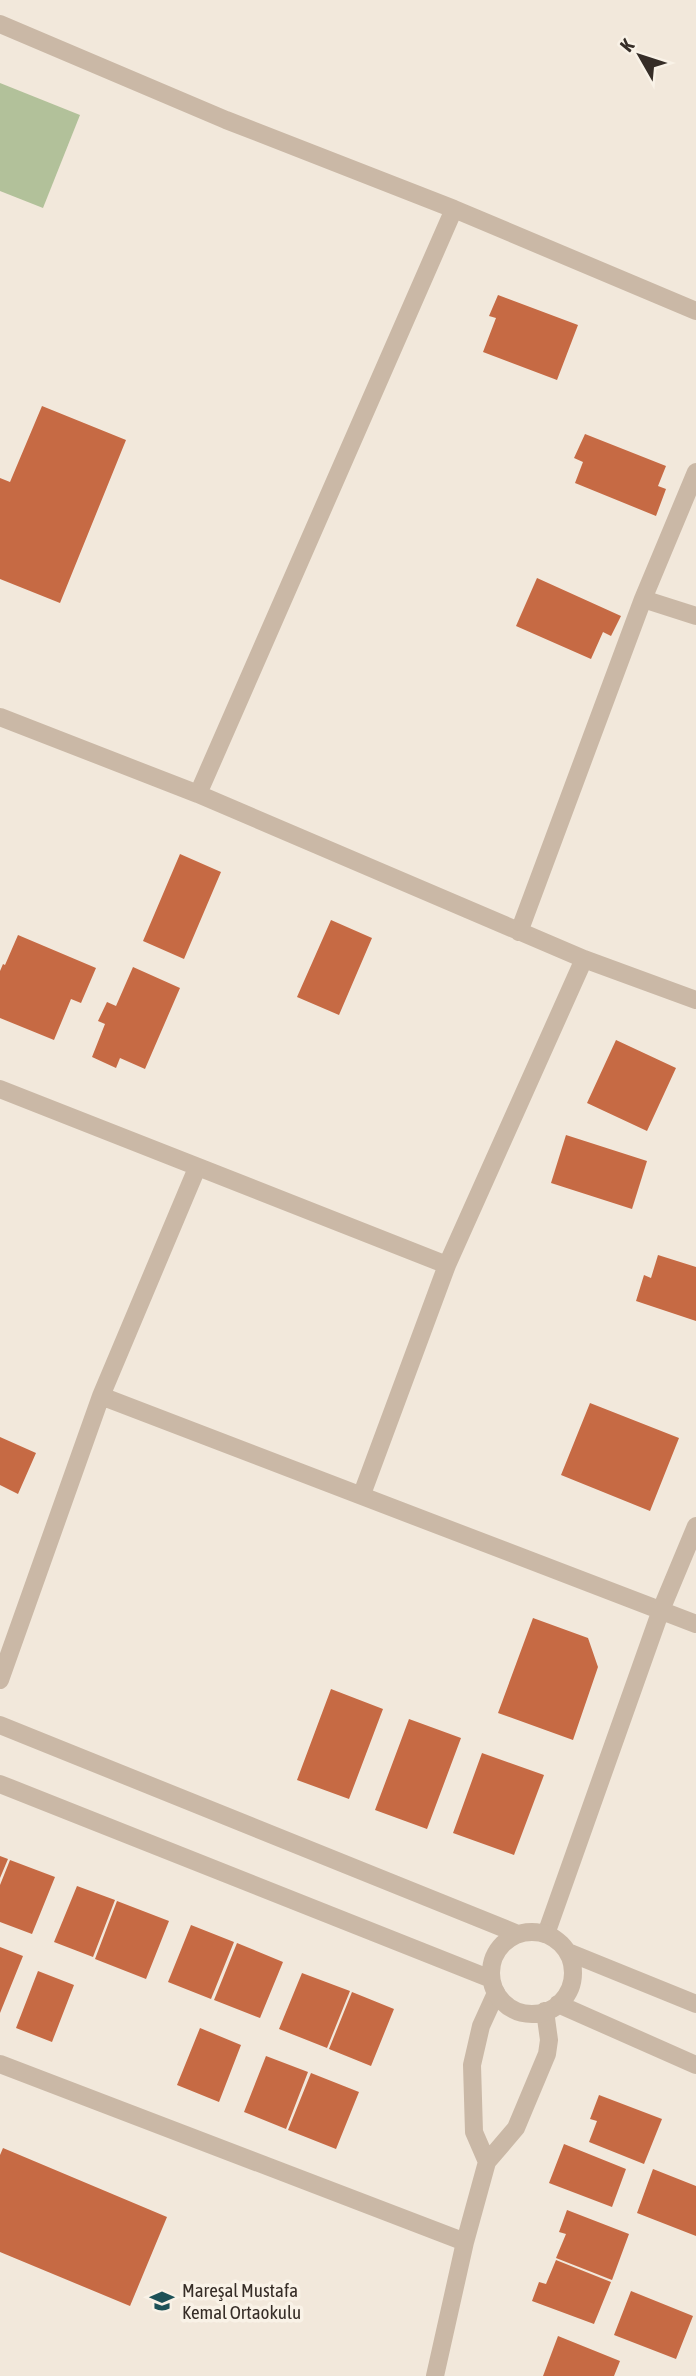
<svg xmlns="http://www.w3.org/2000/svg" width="696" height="2376" viewBox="0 0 696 2376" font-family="'Asap Condensed',sans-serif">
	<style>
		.green { fill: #b2c19a }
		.building { fill: #c66a44 }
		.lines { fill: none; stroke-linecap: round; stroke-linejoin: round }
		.minor { stroke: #cab8a6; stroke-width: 18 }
		.tertiary { stroke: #cab8a6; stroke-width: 18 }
		.labels { text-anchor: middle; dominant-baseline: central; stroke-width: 7; stroke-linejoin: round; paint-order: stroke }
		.poi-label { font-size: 19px; fill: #362d27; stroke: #f9f2e7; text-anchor: start }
	</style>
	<rect width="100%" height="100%" fill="#f2e8db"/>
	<path class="green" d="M0,83L80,115L43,208L0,191Z"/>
	<path class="building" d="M498,295L578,325L557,380L483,352L496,318L489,316Z
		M42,406L126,440L60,603L0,579V478L10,482Z
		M585,434L666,466L658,486L666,489L656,516L575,483L583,462L574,458Z
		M537,578L621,616L611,636L603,632L591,659L516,626Z
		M180,854L221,872L184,959L143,941Z
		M331,920L372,938L339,1015L297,997Z
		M18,935L96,968L81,1003L71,999L54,1040L0,1018V971L3,964L5,965Z
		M133,967L180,988L145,1069L120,1058L116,1068L92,1057L105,1024L98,1021L107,1002L116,1006Z
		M616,1040L676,1068L647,1131L587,1103Z
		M566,1135L647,1161L632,1209L551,1183Z
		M658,1255L696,1267V1321L636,1301L644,1275L651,1278Z
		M590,1403L679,1438L650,1511L561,1475Z
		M0,1437L36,1453L18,1494L0,1485Z
		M533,1618L588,1638L598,1667L573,1740L498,1713Z
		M331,1689L383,1709L349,1799L297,1780Z
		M409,1719L461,1738L427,1829L375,1810Z
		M482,1753L544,1775L514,1855L453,1833Z
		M0,1856L8,1859L0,1878Z
		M10,1860L55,1877L32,1934L0,1922V1885Z
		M77,1886L115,1900L93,1957L54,1942Z
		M117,1901L169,1921L146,1979L95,1959Z
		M191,1925L234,1942L211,1999L168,1982Z
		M237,1943L283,1962L260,2018L214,2000Z
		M0,1947L23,1956L0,2013Z
		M38,1971L74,1985L52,2042L16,2028Z
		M302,1973L350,1991L327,2048L279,2029Z
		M352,1992L394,2009L371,2066L329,2049Z
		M200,2028L241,2045L219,2102L177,2085Z
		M266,2056L308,2072L286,2129L244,2112Z
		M311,2073L359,2092L336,2149L288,2130Z
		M599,2095L662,2119L644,2164L589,2142L597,2121L590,2119Z
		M564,2144L626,2169L612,2207L549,2183Z
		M3,2148L167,2217L130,2306L0,2252V2155Z
		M653,2169L696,2186V2236L637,2213Z
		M567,2210L629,2234L612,2280L556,2258L566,2234L559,2232Z
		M556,2260L611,2282L594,2324L532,2301L539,2282L546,2284Z
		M631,2291L693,2316L676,2359L614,2335Z
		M558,2336L620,2361L614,2376H543Z"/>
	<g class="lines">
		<path class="minor" d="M0,24L226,120L454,209L696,311
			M643,599L696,616
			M0,717L198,794L584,959L696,1000
			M198,794L454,209
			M519,932L643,599L696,472
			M0,1089L447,1265L584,959
			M101,1396L696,1624
			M362,1494L447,1265
			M0,1680L101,1396L197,1168
			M546,1934L661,1610L696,1526
			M0,2064L465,2242
			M487,2162L474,2132L472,2065L481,2026L496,1993
			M435,2376L465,2242L487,2162L516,2128L547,2054L549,2040L545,2011"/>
		<path class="tertiary" d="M0,1725L518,1934
			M0,1784L491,1979
			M491 1973a41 41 0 1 1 82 0a41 41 0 1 1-82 0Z
			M568,1952L696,2004
			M558,2004L696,2065"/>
	</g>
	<defs>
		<g id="school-bare" transform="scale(1.89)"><path d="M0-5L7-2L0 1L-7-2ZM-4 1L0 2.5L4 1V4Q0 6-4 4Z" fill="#1d5157" stroke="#f9f2e7" stroke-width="2.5" paint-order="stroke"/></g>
	</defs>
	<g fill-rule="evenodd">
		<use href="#school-bare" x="162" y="2301"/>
	</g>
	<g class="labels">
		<g class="poi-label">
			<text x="182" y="2290">Mareşal Mustafa<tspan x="182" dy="22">Kemal Ortaokulu</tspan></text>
		</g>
	</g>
	<g transform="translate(640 56) rotate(309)" stroke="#f9f2e7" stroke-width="5" paint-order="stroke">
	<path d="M0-5L12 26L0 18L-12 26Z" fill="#362d27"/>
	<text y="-10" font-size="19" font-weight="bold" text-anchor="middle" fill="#362d27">K</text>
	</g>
</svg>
